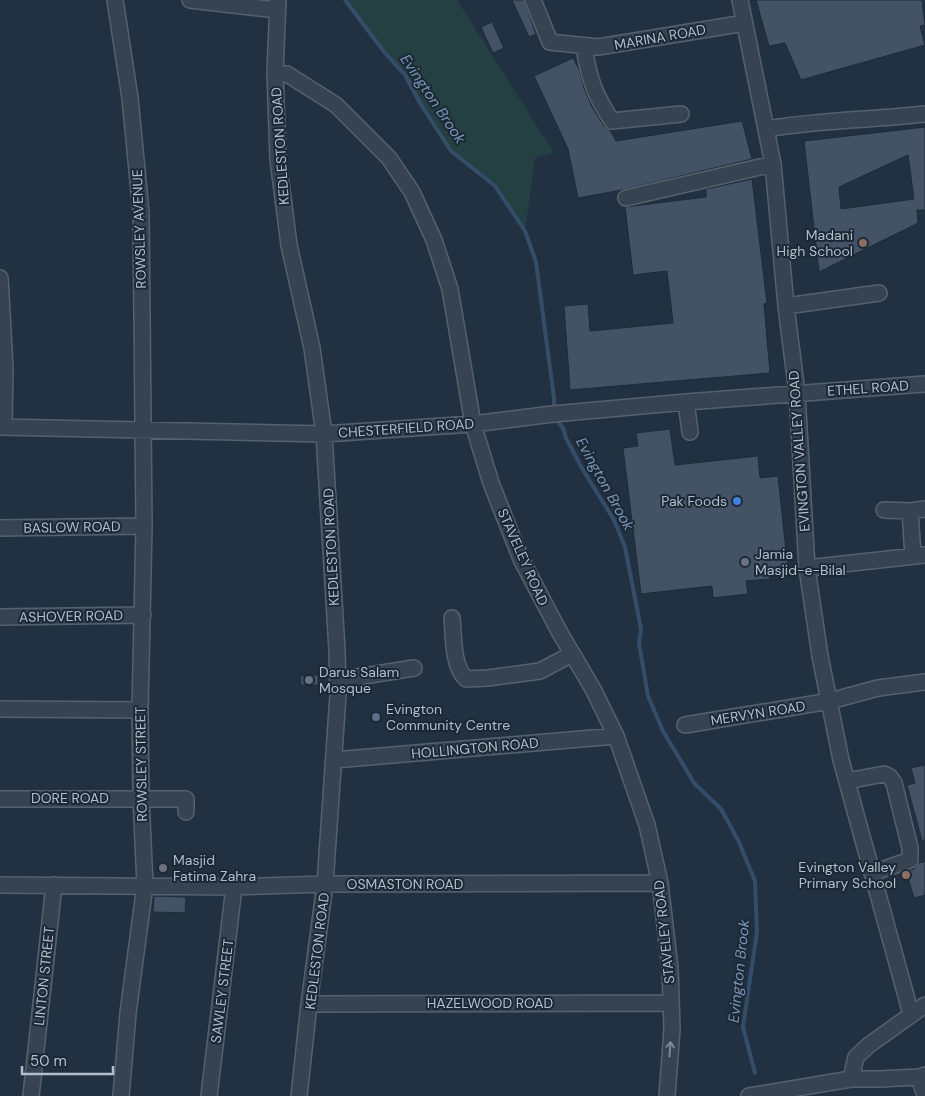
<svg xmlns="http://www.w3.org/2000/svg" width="925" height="1096" viewBox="0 0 925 1096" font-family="'DM Sans',sans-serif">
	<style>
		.green { fill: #244042 }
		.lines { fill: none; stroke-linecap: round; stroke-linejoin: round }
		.stream { stroke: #344d69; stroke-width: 4 }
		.building { fill: #435365; stroke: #1e2a37; fill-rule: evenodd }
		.minor-casing { stroke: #55616e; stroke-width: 18 }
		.minor { stroke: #374350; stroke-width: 15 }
		.oneway { stroke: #7b8794 }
		.education-dot { fill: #8d6e63; stroke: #1c2835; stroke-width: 2 }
		.shop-dot { fill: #3f7fe0; stroke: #1c2835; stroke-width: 2 }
		.worship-dot { fill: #6b7280; stroke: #1c2835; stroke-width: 2 }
		.service-dot { fill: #5c6f8a; stroke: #1c2835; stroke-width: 2 }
		.labels { text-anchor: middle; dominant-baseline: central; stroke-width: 4; stroke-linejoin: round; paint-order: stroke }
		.street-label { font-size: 14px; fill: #b3becb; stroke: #1c2835 }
		.poi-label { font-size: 14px; fill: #b3becb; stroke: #1c2835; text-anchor: start }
		.water-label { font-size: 15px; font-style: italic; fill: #7896b5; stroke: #1c2835 }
	</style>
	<rect width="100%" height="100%" fill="#223141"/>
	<path class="green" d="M345,0H457L554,153L535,158L525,231L495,186L451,151L420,103L405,75L385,53Z"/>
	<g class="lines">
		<path class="stream" d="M345,0L385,53L405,75L420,103L451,151L495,186L525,231L536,262L554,398V410
			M556,419L563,428L566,438L583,470L614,520L625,547L641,629L639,643L648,696L663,731L694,783L721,809L738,840L755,881L757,932L743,1027L755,1073"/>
	</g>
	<path class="building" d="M512,0H524L536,34L529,37Z
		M756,0H922L925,25L920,26L925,45L801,80L785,43L769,46Z
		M492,22L504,48L493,53L481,27Z
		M573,58L579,69L584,88L592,107L604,126L610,130L616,141L742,121L752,159L622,190L578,198L568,149L534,76Z
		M925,127V210H917L918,223L819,272L804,141ZM908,155L914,199L841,209L839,187Z
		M752,179L767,303L764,304L770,373L570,390L564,306L588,304L590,331L673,323L667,271L633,275L625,207L706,197V189Z
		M670,429L675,465L758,456L760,478L778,476L788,569L769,571L770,579L746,581L748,594L713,598L712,586L641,594L623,448L638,446L636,433Z
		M318,675V685H301L300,676Z
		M925,765V840L922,841L907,785L915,783L911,768Z
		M925,861V895L914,898L906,871L914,869L919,863Z
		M154,896L186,897L185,913L153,912Z"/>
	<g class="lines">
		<g class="minor-casing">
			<path id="minor" d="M115,0L130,98L141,212L144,526L140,710L141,798L145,885L128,1013L121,1096
				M190,0L277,10
				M278,0L275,73L278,159L289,245L312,348L324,434L337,650L338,695L325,884L309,1004L299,1096
				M533,0L550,42L598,47L745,23
				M740,0L773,164L786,306L797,393L807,568L820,656L841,760L911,1014
				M584,47C589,78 594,94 612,121L681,114
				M275,73L287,74L336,105L389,158L412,192L434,240L450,289L473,424L491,483L521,559L560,633L593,689L616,736L647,825L660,883L670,968L672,1029L667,1096
				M766,129C819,120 872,120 925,114
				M626,198L773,164
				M0,278L5,367L4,427
				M786,306L879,293
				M686,402L690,432
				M0,427L324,434L473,424L553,414L686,402L925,384
				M884,510L910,511L925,509
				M910,511L913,556
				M0,528L144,526
				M807,568L925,555
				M0,617L143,615
				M452,618C454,637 452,665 466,679L488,678L540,671L572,654
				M338,680L414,668
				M0,709L140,710
				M685,725L830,701L878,688L925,682
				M334,760L616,736
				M847,781L884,774L890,777L894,783L910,848V860L872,873
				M0,799H186V812
				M0,885L234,887L325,884L660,883
				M309,1004L671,1003
				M919,1077L925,1096
				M851,1079L856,1057L869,1045L925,1005
				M31,1096L54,885
				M209,1096L234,887
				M749,1096L851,1079H880L919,1077L925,1075"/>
		</g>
		<use href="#minor" class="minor"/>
	</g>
	<defs><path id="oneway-shaft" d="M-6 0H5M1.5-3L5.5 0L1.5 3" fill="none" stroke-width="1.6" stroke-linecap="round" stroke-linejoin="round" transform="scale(1.25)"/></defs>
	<use class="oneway" href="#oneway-shaft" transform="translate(670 1049) rotate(-86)"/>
	<g class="education-dot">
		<circle cx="863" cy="243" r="5"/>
		<circle cx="906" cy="875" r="5"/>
	</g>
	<circle class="shop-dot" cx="737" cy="501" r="5"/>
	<g class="worship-dot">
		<circle cx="745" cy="562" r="5"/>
		<circle cx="309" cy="680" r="5"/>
		<circle cx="163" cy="868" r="5"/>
	</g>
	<circle class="service-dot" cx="376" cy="717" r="5"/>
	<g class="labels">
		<g class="street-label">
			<text transform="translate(660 37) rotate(-10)">MARINA ROAD</text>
			<text transform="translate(280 146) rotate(-94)">KEDLESTON ROAD</text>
			<text transform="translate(139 229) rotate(-92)">ROWSLEY AVENUE</text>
			<text transform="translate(868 388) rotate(-4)">ETHEL ROAD</text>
			<text transform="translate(406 428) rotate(-4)">CHESTERFIELD ROAD</text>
			<text transform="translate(799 451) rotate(-94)">EVINGTON VALLEY ROAD</text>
			<text transform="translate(72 527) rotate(-1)">BASLOW ROAD</text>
			<text transform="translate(331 547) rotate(-93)">KEDLESTON ROAD</text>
			<text transform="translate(523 557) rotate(66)">STAVELEY ROAD</text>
			<text transform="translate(71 616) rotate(-1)">ASHOVER ROAD</text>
			<text transform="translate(758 713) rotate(-9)">MERVYN ROAD</text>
			<text transform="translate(475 748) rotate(-5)">HOLLINGTON ROAD</text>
			<text transform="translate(141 764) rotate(-91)">ROWSLEY STREET</text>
			<text x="70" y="798">DORE ROAD</text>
			<text x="405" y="884">OSMASTON ROAD</text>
			<text transform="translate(664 932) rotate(-96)">STAVELEY ROAD</text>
			<text transform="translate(317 951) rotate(-83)">KEDLESTON ROAD</text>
			<text transform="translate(44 976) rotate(-84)">LINTON STREET</text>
			<text transform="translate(222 991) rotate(-83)">SAWLEY STREET</text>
			<text x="490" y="1003">HAZELWOOD ROAD</text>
		</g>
		<g class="poi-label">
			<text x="853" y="235" text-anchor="end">Madani<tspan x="853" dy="16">High School</tspan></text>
			<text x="727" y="501" text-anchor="end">Pak Foods</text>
			<text x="755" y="554">Jamia<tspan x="755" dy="16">Masjid-e-Bilal</tspan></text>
			<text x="319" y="672">Darus Salam<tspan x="319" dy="16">Mosque</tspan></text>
			<text x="386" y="709">Evington<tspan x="386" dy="16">Community Centre</tspan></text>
			<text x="173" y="860">Masjid<tspan x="173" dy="16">Fatima Zahra</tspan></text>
			<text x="896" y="867" text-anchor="end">Evington Valley<tspan x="896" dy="16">Primary School</tspan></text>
		</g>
		<g class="water-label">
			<text transform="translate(433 99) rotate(56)">Evington Brook</text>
			<text transform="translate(605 484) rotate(61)">Evington Brook</text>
			<text transform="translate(739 971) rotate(-84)">Evington Brook</text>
		</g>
	</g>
	<path d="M22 1066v8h91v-8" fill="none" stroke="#b3becb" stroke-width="2.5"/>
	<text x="30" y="1066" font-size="15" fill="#b3becb" stroke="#1c2835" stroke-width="4" paint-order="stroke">50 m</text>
</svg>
